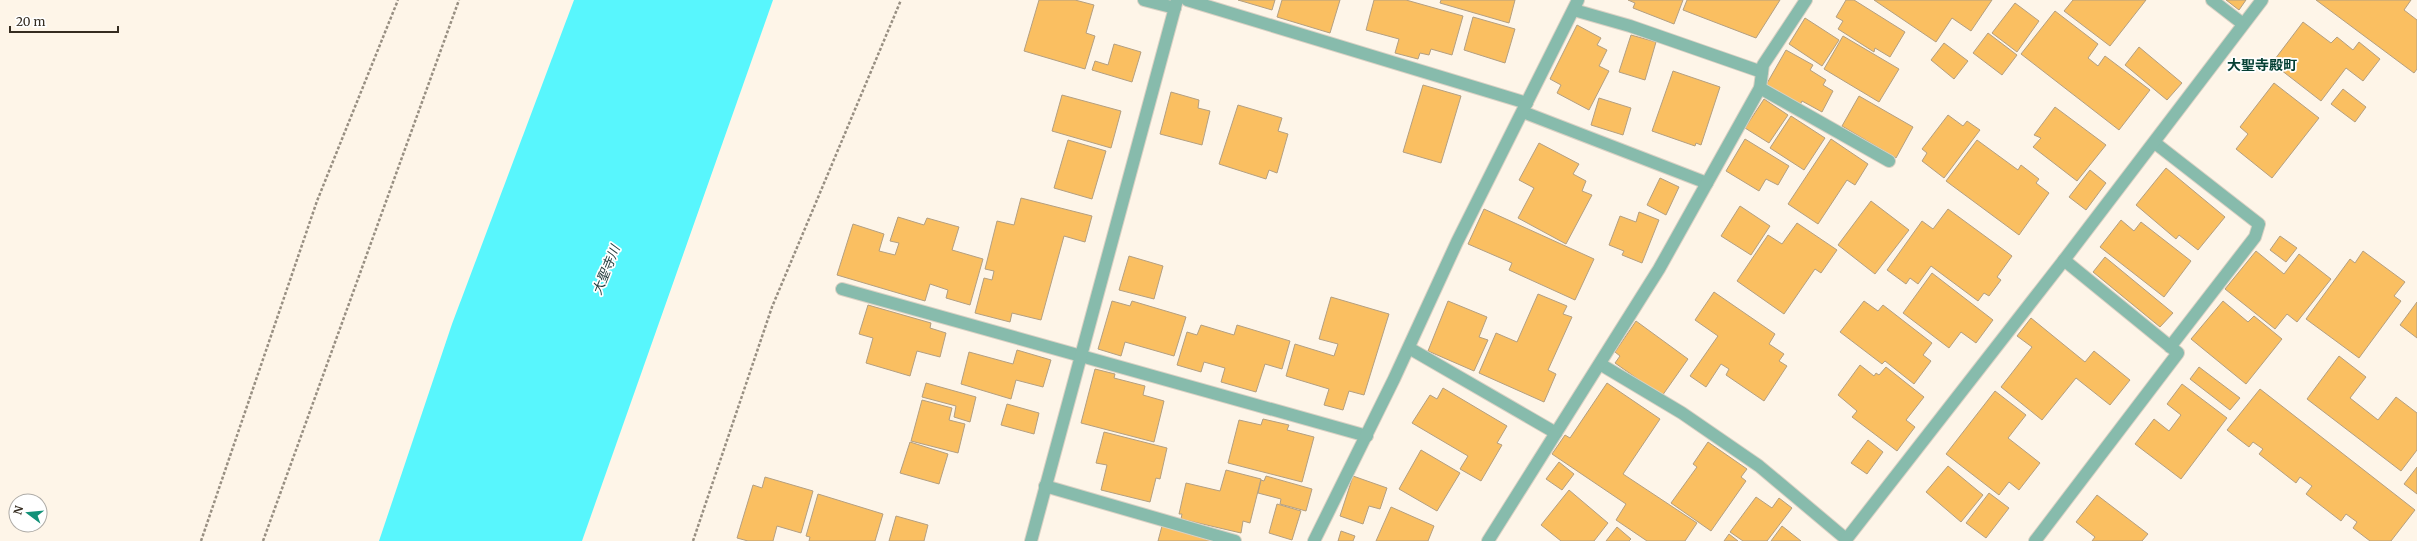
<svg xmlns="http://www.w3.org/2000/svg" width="2417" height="541" viewBox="0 0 2417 541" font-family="Merriweather,'Noto Sans JP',serif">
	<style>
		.water { fill: #58f6fd }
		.building { fill: #fabf61; stroke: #b49f80 }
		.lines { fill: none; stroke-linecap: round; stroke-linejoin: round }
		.lane-casing { stroke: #dad1c4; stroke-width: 14 }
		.street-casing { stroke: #dad1c4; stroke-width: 14 }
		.path { stroke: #988f82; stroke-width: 2.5; stroke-dasharray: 3 2; stroke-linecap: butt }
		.lane { stroke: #87bbac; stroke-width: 12 }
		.street { stroke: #87bbac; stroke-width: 12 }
		.labels { text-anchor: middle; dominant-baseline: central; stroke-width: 3.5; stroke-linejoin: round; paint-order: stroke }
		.water-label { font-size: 13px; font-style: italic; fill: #1f393a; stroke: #fff }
		.quarter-label { font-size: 14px; font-weight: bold; fill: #064034; stroke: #fff }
	</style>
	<rect width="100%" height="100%" fill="#fef5e8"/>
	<path class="water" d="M574,0H773L582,541H379L452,324Z"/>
	<path class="building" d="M1039,0H1075L1094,5L1086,33L1095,36L1085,69L1024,51Z
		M1238,0H1275L1272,10Z
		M1282,0H1340L1330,33L1277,17Z
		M1374,0H1406L1463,16L1452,55L1431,49L1429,55L1420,53L1418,59L1395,53L1399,39L1366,30Z
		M1441,0H1515L1509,23L1440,3Z
		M1628,0H1683L1674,24L1633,8L1635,3Z
		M1687,0H1780L1756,38L1683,10Z
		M1846,0H1854L1905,32L1890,57L1875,48L1874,52L1838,29L1843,21L1836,17Z
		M1874,0H1992L1971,31L1952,18L1936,42Z
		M2073,0H2146L2110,46L2064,11Z
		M2226,0H2246L2239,10Z
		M2316,0H2411L2404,10L2417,20V69L2414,73Z
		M2015,3L2039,21L2017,52L1992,33Z
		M2055,11L2098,44L2088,58L2098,66L2105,56L2150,90L2119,130L2021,54Z
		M1473,17L1515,29L1505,63L1464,50Z
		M1805,18L1839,40L1822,66L1789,44Z
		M2303,22L2331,43L2337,37L2353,50L2359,42L2380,59L2363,81L2346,68L2321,101L2272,63Z
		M1577,25L1601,38L1597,45L1607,50L1599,66L1609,71L1589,110L1557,93L1561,85L1550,79Z
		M1988,33L2017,55L2002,75L1973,53Z
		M1631,35L1656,42L1645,80L1619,72Z
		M1843,36L1899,69L1879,102L1824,69Z
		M1944,43L1968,61L1954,79L1931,60Z
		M1114,44L1141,52L1132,82L1092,70L1095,61L1108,65Z
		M2139,47L2182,83L2167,100L2125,65Z
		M1786,50L1813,65L1810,70L1826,80L1823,85L1833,91L1822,112L1802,101L1800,105L1766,85Z
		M1673,71L1720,87L1701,145L1696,143L1695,146L1652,131Z
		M2274,83L2319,118L2272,178L2236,149L2248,134L2240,127Z
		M1423,85L1461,96L1441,163L1403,152Z
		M2343,89L2366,107L2355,122L2331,104Z
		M1171,92L1199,100L1198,108L1210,111L1202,145L1160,134Z
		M1062,95L1121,111L1111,148L1052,131Z
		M1859,96L1913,127L1896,158L1842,126Z
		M1599,98L1631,108L1623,135L1591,125Z
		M1764,99L1788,115L1769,143L1745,128Z
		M1238,105L1282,118L1278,131L1288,134L1277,173L1269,170L1266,179L1219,164Z
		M2055,107L2106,145L2077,181L2033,147L2041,138L2034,135Z
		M1948,115L1963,126L1967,121L1980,130L1944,178L1922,161L1927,153L1922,149Z
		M1791,116L1825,138L1804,170L1770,148Z
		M1745,139L1789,166L1778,185L1766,179L1759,191L1726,171Z
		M1831,139L1868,164L1855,185L1847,180L1818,224L1788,204Z
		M1068,140L1106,151L1092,199L1054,188Z
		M1977,140L2018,170L2021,165L2039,179L2036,183L2049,193L2019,235L1946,181Z
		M1539,143L1579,164L1573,174L1586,181L1582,191L1592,195L1566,244L1518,218L1534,188L1519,180Z
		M2166,168L2225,217L2198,250L2179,235L2176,239L2136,205Z
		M2090,170L2106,183L2086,210L2069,197Z
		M1660,178L1679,187L1666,215L1647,205Z
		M1021,198L1092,216L1085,242L1064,236L1041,320L1012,313L1010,322L975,313L984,278L992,280L994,271L985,269L997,221L1014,225Z
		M1871,201L1909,230L1875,274L1838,245Z
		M1740,206L1770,226L1751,255L1721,236Z
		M1484,209L1594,259L1575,300L1509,270L1512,263L1468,244Z
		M1948,209L2012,256L1997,277L2001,280L1989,296L1984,293L1978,301L1931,266L1918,284L1910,278L1906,284L1887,270L1922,221L1933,229Z
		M1639,212L1659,220L1642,263L1622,255L1624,251L1609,245L1620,216L1636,222Z
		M898,217L924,225L927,218L959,227L952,250L983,259L970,305L946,298L948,290L930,284L925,301L837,275L853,224L884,234L879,251L895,255L899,243L890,241Z
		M2121,220L2134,231L2141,222L2191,261L2164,297L2100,247Z
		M1797,223L1837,250L1821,273L1815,269L1784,314L1737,281L1768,235L1782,244Z
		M2280,236L2297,248L2286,262L2270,250Z
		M2256,251L2284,274L2299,254L2331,279L2297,322L2287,314L2275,329L2225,289Z
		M2363,251L2405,282L2394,296L2401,301L2359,358L2306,319L2350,259L2355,263Z
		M1129,256L1163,266L1154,299L1119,290Z
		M2105,257L2173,313L2160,327L2093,272Z
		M1932,273L1993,320L1976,343L1961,332L1949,348L1903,313Z
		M1714,292L1775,334L1769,344L1784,354L1779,361L1787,366L1764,401L1726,375L1729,369L1721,364L1706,387L1690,376L1718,336L1695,320Z
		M1538,294L1567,306L1563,314L1572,317L1548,370L1556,374L1544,402L1479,373L1496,333L1517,342Z
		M1331,297L1389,314L1364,395L1349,391L1343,410L1324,405L1329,389L1286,376L1295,344L1334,356L1338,344L1319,339Z
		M1112,301L1130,306L1132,301L1186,317L1174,356L1125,342L1121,356L1098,349Z
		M1448,301L1487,317L1479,337L1488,340L1474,371L1428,351Z
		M1864,301L1878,311L1883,305L1932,343L1923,355L1931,361L1914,384L1885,361L1882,364L1840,332Z
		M2223,301L2248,322L2254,316L2282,339L2246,384L2191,339Z
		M2417,302V338L2400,325Z
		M868,305L931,323L930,328L946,333L940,357L917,351L910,376L866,363L873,338L859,334Z
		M2031,318L2085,362L2094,351L2130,380L2110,405L2076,378L2042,420L2001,387L2032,347L2017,336Z
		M1636,321L1688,359L1662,396L1615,363L1620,356L1615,352Z
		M1201,325L1234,335L1237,325L1290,341L1282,369L1265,364L1256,392L1221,382L1225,368L1204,362L1201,372L1177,365L1187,332L1197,335Z
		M1017,350L1051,360L1043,387L1016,380L1011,399L961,384L969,352L1013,364Z
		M2339,356L2366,377L2350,398L2378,420L2396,397L2417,413V450L2401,471L2307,399Z
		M1860,365L1874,376L1876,373L1879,375L1886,367L1924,397L1906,420L1915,427L1897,451L1852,417L1857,411L1838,395Z
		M2199,367L2240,398L2230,410L2190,379Z
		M1095,369L1115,374L1114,378L1145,386L1143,395L1164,401L1154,442L1081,423Z
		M926,383L976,397L970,422L954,417L956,406L922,397Z
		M1607,383L1660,419L1623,474L1697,523L1685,541H1647L1616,520L1626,504L1552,454L1565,435L1570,438Z
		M2182,384L2227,418L2181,479L2135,444L2154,419L2169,431L2181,415L2167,404Z
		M1443,388L1507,426L1497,443L1502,445L1481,481L1460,469L1468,456L1412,423L1430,395L1437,399Z
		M2260,389L2415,510L2391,541H2370L2353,528L2357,522L2346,514L2341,521L2306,494L2312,486L2300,477L2296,483L2259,454L2263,449L2253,442L2249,447L2227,430Z
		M1995,391L2026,415L2008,438L2040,463L2019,490L2009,482L1999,495L1946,454Z
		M922,400L952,408L949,420L965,424L958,453L911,441Z
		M1007,404L1039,413L1034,434L1001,425Z
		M1263,419L1289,425L1287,430L1314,437L1302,482L1228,463L1239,420L1261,425Z
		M1104,432L1167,448L1160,479L1156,478L1150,502L1101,490L1107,465L1096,463Z
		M1868,440L1883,452L1867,474L1851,463Z
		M910,442L948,454L939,484L900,473Z
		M1708,442L1747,469L1741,477L1746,481L1711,531L1671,503L1697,467L1693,464Z
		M1421,450L1460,473L1437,511L1399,489Z
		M1559,462L1574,474L1562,490L1546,479Z
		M1948,466L1983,495L1961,522L1926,492Z
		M2417,467V494L2404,484Z
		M1226,470L1261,479L1250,523L1243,521L1241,533L1181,519L1182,514H1179L1186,483L1220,491Z
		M1266,476L1312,489L1306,511L1280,504L1281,499L1258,493L1261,480L1264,481Z
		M1353,476L1387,488L1380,509L1369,506L1363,524L1340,516Z
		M765,477L813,491L801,533L777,526L773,541H748L737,538L753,485L762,488Z
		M1569,490L1608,523L1594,541H1561L1541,525Z
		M1989,493L2009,508L1986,538L1966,523Z
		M818,494L883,514L875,541H809L810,537L806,536Z
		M2097,495L2148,534L2142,541H2092L2095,537L2076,522Z
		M1756,497L1772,508L1779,498L1792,508L1767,541H1743L1730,532Z
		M1277,504L1301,511L1292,540L1269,533Z
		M1391,507L1434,526L1428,541H1376Z
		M896,516L928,525L924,541H889Z
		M1162,526L1213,541H1158Z
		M1782,526L1801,541H1771Z
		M1617,527L1631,539L1629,541H1606Z
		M1341,531L1355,536L1353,541H1338Z
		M1729,534L1738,541H1724Z"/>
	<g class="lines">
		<g class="lane-casing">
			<path id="lane" d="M1144,0L1175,8
				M1187,0L1527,103
				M2212,0L2243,24
				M1574,10L1630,26L1762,72
				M1760,88L1889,161
				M1523,112L1707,183
				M2155,143L2259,224L2255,237L2170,347
				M842,289L1367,436
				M1409,348L1556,433
				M1600,364L1682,413L1759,466L1846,539
				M1045,486L1235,541
				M2035,541L2178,353L2064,260"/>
		</g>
		<g class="street-casing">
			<path id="street" d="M1031,541L1177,0
				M1314,541L1394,379L1457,242L1578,0
				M1488,541L1659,269L1760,88L1763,65L1806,0
				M1845,541L2064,260L2262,0"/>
		</g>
		<path class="path" d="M201,541L317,201L398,0
			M263,541L459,0
			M693,541L772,307L901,0"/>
		<use href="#lane" class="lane"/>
		<use href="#street" class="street"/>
	</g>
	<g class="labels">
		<g class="water-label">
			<text transform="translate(606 270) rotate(-68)">大聖寺川</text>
		</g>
		<g class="quarter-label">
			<text x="2262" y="65">大聖寺殿町</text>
		</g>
	</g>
	<g transform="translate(28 513) rotate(286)"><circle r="19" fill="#ffffff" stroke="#aeaba6"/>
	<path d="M0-3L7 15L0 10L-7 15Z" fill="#129178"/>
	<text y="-6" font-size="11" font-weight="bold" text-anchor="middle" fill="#352c20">N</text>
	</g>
	<path d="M10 26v6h108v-6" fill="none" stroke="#352c20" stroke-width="2"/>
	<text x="16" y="26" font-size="12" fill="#352c20" stroke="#ffffff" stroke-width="3" paint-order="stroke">20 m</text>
</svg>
